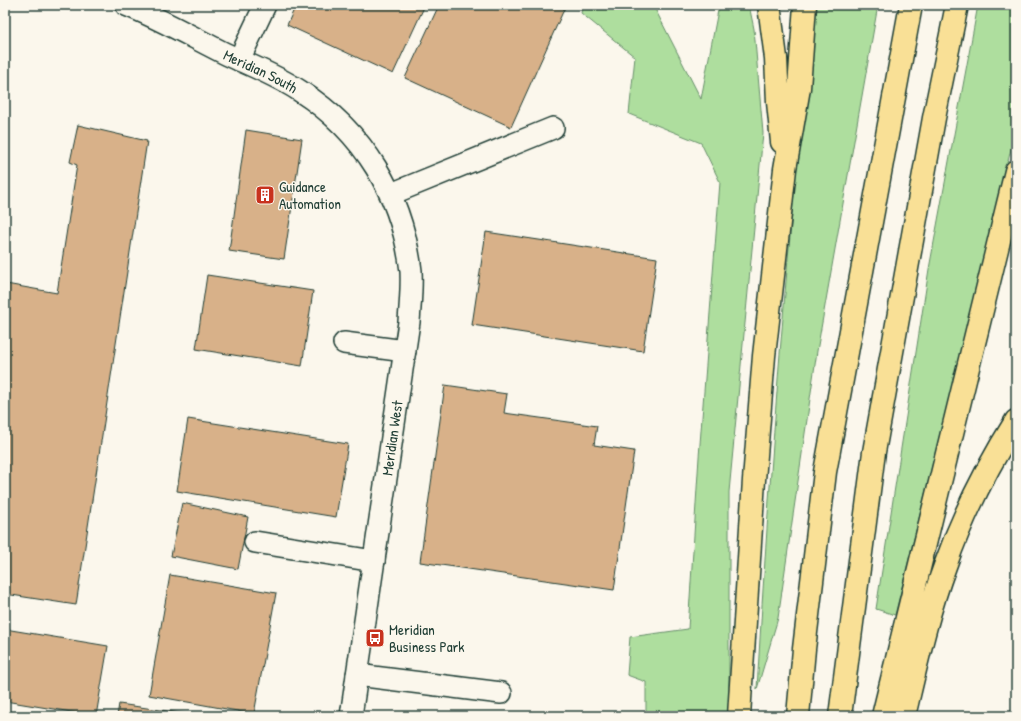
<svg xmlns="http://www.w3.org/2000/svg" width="1021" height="721" viewBox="0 0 1021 721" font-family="'Patrick Hand',sans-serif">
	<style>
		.green { fill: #aede9e; stroke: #668e69 }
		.building { fill: #d8b189; stroke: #1f3d34 }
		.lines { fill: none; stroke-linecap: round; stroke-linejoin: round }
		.minor-casing { stroke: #1f3d34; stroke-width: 24 }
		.highway-casing { stroke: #1f3d34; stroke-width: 25 }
		.minor { stroke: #fbf7ec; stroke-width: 21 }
		.highway { stroke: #f9e096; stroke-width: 22 }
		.labels { text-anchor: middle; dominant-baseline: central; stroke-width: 3; stroke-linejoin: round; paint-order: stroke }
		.street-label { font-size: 15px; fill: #1f3d34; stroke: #fbf7ec }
		.poi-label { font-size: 15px; fill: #1f3d34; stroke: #fbf7ec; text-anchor: start }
	</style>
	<rect width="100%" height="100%" fill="#fbf7ec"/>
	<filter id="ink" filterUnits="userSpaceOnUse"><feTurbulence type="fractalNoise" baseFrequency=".025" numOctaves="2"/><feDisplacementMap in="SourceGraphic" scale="8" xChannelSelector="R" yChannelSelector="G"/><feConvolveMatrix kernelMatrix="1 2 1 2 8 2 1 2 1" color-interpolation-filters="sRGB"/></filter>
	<g filter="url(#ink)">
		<path class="green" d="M583,5H653L701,99L719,5H749L754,29L763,133L729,492V716H646V682L627,675L630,637L688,629L699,457L720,182L701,143L629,114L635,57L581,13Z
			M813,5H878L817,351L778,618L757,689C770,461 788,233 813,5Z
			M978,5H1016V129L895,615L876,609L929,269Z"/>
		<path class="building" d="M296,5H425L393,74L287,25Z
			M439,5H566L511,127L405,78Z
			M78,125L147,141L76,605L5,594V290L6,284L57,293L77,165L70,162Z
			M246,130L302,139L284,259L229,251Z
			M486,232L657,258L643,351L472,325Z
			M207,275L313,291L302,366L196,349Z
			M445,385L507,394L504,413L597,426L594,445L634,451L614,590L420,562Z
			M188,419L348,444L336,517L177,491Z
			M182,503L248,517L238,569L171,556Z
			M170,575L276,593L254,714L149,695Z
			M5,629L108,646L96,716L5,701Z
			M119,704L202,716H117Z"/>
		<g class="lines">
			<g class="minor-casing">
				<g id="minor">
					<path id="s1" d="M126,5C159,18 192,37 224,53C249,65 276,75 300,91C364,132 402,195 411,271C412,288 410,306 409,322L351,716"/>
					<path d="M239,60L265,5"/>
					<path d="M391,194L553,128"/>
					<path d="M344,343L405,351"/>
					<path d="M255,542L374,561"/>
					<path d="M357,675L501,693"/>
				</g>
			</g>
			<g class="highway-casing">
				<path id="highway" d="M769,5L776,58L778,102L782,142
					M739,716L754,480L764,356L785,169L799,88L805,5
					M798,716L804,649L825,472L911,5
					M840,716L874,452L934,118L957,5
					M883,716L1016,171
					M904,716C916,666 927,614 945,566C963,515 987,467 1016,421"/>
			</g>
			<use href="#minor" class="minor"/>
			<use href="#highway" class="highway"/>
		</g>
	</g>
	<defs>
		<g id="building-square" transform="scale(1)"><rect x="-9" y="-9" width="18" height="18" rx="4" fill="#c8321e" stroke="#fbf7ec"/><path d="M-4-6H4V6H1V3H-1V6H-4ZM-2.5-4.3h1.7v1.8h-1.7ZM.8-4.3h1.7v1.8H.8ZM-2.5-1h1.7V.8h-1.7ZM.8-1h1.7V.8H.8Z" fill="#fff"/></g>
		<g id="bus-square" transform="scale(1)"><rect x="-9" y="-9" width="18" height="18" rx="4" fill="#c8321e" stroke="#fbf7ec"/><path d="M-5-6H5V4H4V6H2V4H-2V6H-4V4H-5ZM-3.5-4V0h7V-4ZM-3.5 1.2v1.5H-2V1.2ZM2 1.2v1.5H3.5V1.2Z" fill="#fff"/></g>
	</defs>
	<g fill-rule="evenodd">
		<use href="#building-square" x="265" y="195"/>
		<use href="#bus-square" x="375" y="638"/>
	</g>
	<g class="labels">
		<g class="street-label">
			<text stroke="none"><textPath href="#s1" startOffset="150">Meridian South</textPath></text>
			<text transform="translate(392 438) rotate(-82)">Meridian West</text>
		</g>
		<g class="poi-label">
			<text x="279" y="186">Guidance<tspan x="279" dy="17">Automation</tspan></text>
			<text x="389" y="629">Meridian<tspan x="389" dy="17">Business Park</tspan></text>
		</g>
	</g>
	<rect width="1021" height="721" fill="none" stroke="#fbf7ec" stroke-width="20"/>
	<rect x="10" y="10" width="1001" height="701" fill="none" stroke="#1f3d34" stroke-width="1.5" filter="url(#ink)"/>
</svg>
